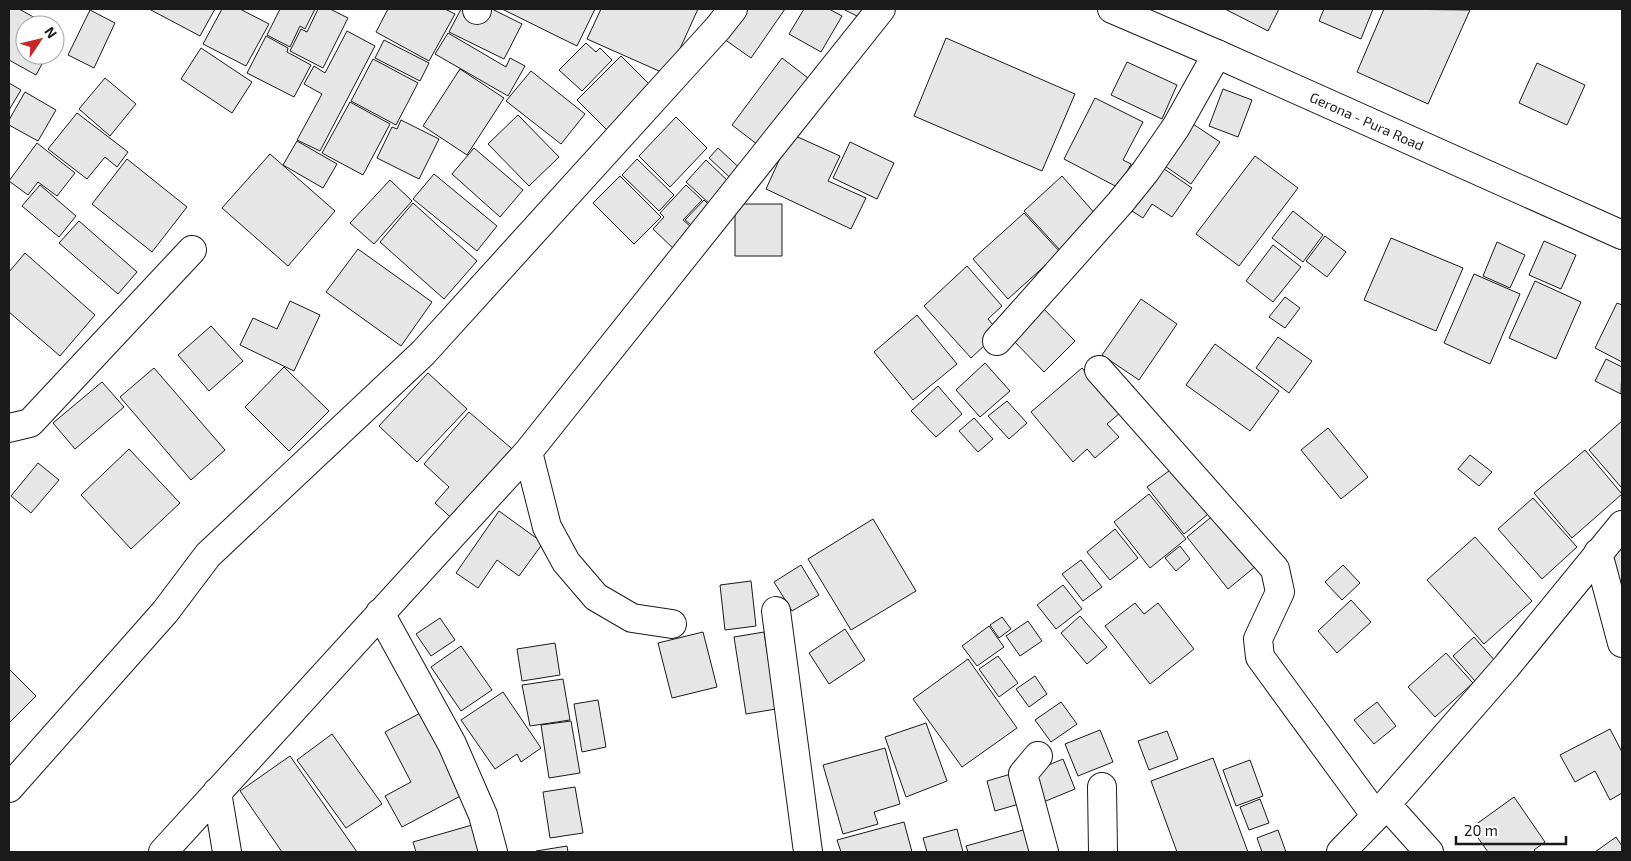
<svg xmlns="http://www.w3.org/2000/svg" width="1631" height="861" viewBox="0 0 1631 861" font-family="'Exo 2',sans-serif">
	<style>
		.building { fill: #e6e6e6; stroke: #1a1a1a }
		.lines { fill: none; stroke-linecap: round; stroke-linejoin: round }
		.minor-casing { stroke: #1a1a1a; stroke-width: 30 }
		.major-casing { stroke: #1a1a1a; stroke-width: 30 }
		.minor { stroke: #fff; stroke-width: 28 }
		.major { stroke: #fff; stroke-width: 28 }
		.labels { text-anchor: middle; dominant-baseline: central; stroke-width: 4; stroke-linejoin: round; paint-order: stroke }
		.street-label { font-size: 14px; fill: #1a1a1a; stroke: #fff }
	</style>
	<rect width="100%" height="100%" fill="#fff"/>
	<path class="building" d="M9,9H19L48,25H25V55H47L36,75L9,60Z
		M149,9H215L200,36Z
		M222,9H240L269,24L246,66L203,44Z
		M280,9H315L305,29L300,26L290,47L267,35Z
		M318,9H330L348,18L323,68L290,51L301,29L307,32Z
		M388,9H445L455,14L429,61L376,32Z
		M461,9L479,19L484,9H492L522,24L504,59L449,32Z
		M502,9H595L577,46Z
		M601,9H698L668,75L587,39Z
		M744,9H785L751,58L724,39Z
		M804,9H829L842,16L821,52L789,34Z
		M843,9H864L859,17Z
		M1225,9H1279L1268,31Z
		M1324,9H1373L1361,39L1319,21Z
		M1384,9L1470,10L1428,104L1357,72Z
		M90,10L115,23L94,68L68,55Z
		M347,31L375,46L320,151L297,140L322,94L304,84L314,66L325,73Z
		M448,33L506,67L510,58L525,66L508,96L435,54Z
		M266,36L288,48L287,52L311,65L294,97L247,73Z
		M946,38L1075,94L1042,171L914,116Z
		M384,40L429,63L420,81L375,58Z
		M586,43L596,52L600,48L612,60L582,91L559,70Z
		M201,48L252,82L232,113L181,79Z
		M621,56L654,89L610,133L577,100Z
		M782,58L812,81L762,148L732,125Z
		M373,59L418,83L396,125L351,101Z
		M1127,62L1177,85L1162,119L1111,95Z
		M1537,63L1585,85L1567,125L1519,103Z
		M460,69L504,98L467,155L423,126Z
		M531,71L585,114L561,144L506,101Z
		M105,78L136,104L110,136L79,109Z
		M9,83L21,90L9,110Z
		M1223,89L1252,100L1238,137L1209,126Z
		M25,92L56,110L38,141L9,125V120Z
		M1095,98L1143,122L1123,160L1131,164L1119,188L1064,159Z
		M350,102L390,124L363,175L322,153Z
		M77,113L128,152L117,167L105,157L87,179L48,149Z
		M518,115L559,157L529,186L488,144Z
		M676,117L707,148L670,187L639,156Z
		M401,120L439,139L419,179L377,158L392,127L397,129Z
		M1190,122L1220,142L1191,184L1162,164Z
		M791,134L840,156L828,181L866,198L851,229L766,189Z
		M297,141L337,164L323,188L283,165Z
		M850,142L894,163L877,199L833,178Z
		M37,143L75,173L57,196L38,182L28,195L9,181Z
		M474,148L523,190L500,217L452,174Z
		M718,148L746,174L737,184L709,158Z
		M270,154L335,211L288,266L222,208Z
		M1255,156L1298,188L1239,266L1196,234Z
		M127,159L187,207L152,252L92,204Z
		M637,159L674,195L659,211L622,175Z
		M706,160L730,183L711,205L686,182Z
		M1154,162L1192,188L1172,217L1152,204L1143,218L1124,206Z
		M434,174L497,226L477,251L413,199Z
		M620,176L661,217L634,244L593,203Z
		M1062,176L1097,216L1060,250L1024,211Z
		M390,180L412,201L374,244L350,223Z
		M40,185L76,216L59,237L22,206Z
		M686,185L702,200L683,220L698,233L678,253L653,229L664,217L660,213Z
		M704,200L715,211L697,230L685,220Z
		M413,203L477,261L444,299L380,242Z
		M735,204H782V256H735Z
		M1293,211L1323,235L1303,262L1272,238Z
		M1024,213L1060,252L1008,299L973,259Z
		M79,221L137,272L118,294L59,243Z
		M1325,236L1346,252L1327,277L1306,261Z
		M1391,238L1463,268L1436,331L1364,300Z
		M1544,241L1576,255L1561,289L1529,275Z
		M1497,242L1525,255L1510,288L1483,276Z
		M1273,245L1301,267L1273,302L1246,281Z
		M358,249L432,302L401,346L326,292Z
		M25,253L95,315L60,356L9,312V272Z
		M967,266L1002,306L988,319L999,332L971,358L924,306Z
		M1474,274L1520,294L1490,364L1444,343Z
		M1535,281L1581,302L1556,359L1509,338Z
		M1285,297L1300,308L1285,328L1269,317Z
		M1141,299L1177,324L1139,380L1102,355Z
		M290,301L320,315L294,371L240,345L253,318L277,329Z
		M1617,303L1622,305V362L1595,348Z
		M1042,307L1075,341L1044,372L1011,338Z
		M917,315L957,364L913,400L874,352Z
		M211,326L243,361L209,391L178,355Z
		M1278,337L1312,361L1289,393L1256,368Z
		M1215,344L1279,391L1250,431L1186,385Z
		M1606,359L1622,367L1621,394L1595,381Z
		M985,363L1010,391L980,417L956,390Z
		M284,367L329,411L289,451L245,407Z
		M154,368L225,450L191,480L120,397Z
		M1082,368L1120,413L1107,424L1119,437L1095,458L1087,449L1073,462L1031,412Z
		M428,373L467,409L417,462L379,426Z
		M102,382L124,407L75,449L53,423Z
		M938,386L962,414L936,437L911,411Z
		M1007,401L1027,423L1009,439L988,416Z
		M469,412L518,454L457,523L435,503L449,487L424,464Z
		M974,418L993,439L978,452L959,431Z
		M1622,421V487H1621L1589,450Z
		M1328,428L1368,477L1341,499L1301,450Z
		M129,449L180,503L131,549L81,495Z
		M1585,450L1622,494L1572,538L1534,493Z
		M1470,455L1492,472L1479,486L1458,469Z
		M38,463L59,480L31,513L11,496Z
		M1177,465L1213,510L1184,534L1147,487Z
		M1149,494L1186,539L1150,568L1114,522Z
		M1533,498L1577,547L1542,579L1498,529Z
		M499,511L543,543L519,576L497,560L478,588L456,573Z
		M1215,514L1256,566L1228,589L1187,537Z
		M873,519L916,591L851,630L808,559Z
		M1115,529L1138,558L1110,580L1087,552Z
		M1475,537L1532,601L1484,644L1427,580Z
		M1180,546L1190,559L1176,571L1165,558Z
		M1622,549V607L1609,551Z
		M1081,560L1102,587L1083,601L1062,574Z
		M801,565L819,595L792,611L774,582Z
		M1343,565L1360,583L1342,600L1325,582Z
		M751,581L756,626L725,630L720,585Z
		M1063,585L1082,609L1056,629L1037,605Z
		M1351,600L1371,622L1337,653L1318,631Z
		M1135,603L1144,614L1158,603L1194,649L1150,684L1105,626Z
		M1080,616L1107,647L1087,664L1061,633Z
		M1002,617L1011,629L999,638L990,625Z
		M440,618L455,640L431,656L416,634Z
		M1028,621L1042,641L1020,656L1006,636Z
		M989,626L1004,647L977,666L962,646Z
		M845,629L865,660L829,684L809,653Z
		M703,632L717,687L672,698L658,643Z
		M764,632L776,709L746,714L734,637Z
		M1474,637L1496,662L1475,681L1453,656Z
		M555,643L560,675L522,681L517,649Z
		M461,646L492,690L461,711L431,667Z
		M1446,653L1473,683L1435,717L1408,687Z
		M998,656L1018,683L999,697L979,669Z
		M968,659L1017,728L962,767L913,699Z
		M9,669L36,696L9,723Z
		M1035,676L1047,694L1029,707L1016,689Z
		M563,679L570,720L530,726L522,685Z
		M503,692L541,748L521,762L517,754L495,769L461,720Z
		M598,700L606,747L582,752L574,704Z
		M1061,702L1077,724L1051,742L1035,720Z
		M1377,702L1396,726L1374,744L1354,720Z
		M424,711L468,792L402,827L385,796L411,782L385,732Z
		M571,721L580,773L549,778L541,725Z
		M926,723L947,781L906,797L885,737Z
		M1610,729L1622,752V793L1610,800L1595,771L1575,782L1560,755Z
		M1100,730L1113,762L1078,776L1065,744Z
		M1167,731L1178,759L1149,770L1138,741Z
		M332,734L382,804L346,828L297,760Z
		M885,748L900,804L874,812L878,824L843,834L823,765Z
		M290,756L357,852H282L240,791Z
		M1213,758L1248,852H1177L1151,781Z
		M1063,759L1075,789L1041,803L1029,773Z
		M1250,760L1263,796L1236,806L1223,770Z
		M1011,774L1019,804L995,811L987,781Z
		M575,787L583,833L550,838L543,792Z
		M1514,797L1545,842L1534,850L1536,852H1488L1471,828Z
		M1260,799L1269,823L1249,830L1240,807Z
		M904,822L912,852H841L837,840Z
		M479,823L487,852H416L413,842Z
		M957,829L963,852H927L923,838Z
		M1027,829L1034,852H968L966,846Z
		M1278,830L1286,852H1262L1257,838Z
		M1616,837L1622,846V852H1595Z
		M567,846L568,852H536V851Z"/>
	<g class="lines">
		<g class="minor-casing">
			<path id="minor" d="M477,10V9
				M997,341L1120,203L1145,172L1176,127L1217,54
				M1099,370L1275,569L1280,592L1258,639L1260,657L1376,816
				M9,428L30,423L192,250
				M528,452L547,527L566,562L596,597L632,618L672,624
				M1598,553L1622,643
				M776,611L808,852
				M380,613L452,744L483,815L493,852
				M1038,756L1023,774L1044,852
				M1102,787L1103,852
				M9,788L165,612L208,555L423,353L718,28L733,9
				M217,792L227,852
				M1386,804L1429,852
				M163,852L528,452L881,9
				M1341,852L1376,816L1506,667L1622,525"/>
		</g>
		<g class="major-casing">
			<path id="major" d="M1112,9L1217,54L1622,235"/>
		</g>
		<use href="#minor" class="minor"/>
		<use href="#major" class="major"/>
	</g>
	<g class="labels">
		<g class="street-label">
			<text transform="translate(1367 121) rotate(24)">Gerona - Pura Road</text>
		</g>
	</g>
	<rect width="1631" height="861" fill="none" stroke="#1a1a1a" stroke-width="20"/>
	<g transform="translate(40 40) rotate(55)"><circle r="24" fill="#ffffff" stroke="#a3a3a3"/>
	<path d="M0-4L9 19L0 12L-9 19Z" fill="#c62828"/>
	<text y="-8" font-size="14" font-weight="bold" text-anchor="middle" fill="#1a1a1a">N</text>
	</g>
	<path d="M1456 836v8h110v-8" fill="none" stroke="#1a1a1a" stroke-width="2.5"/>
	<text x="1464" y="836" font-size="15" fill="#1a1a1a" stroke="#ffffff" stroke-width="4" paint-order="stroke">20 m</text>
</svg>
